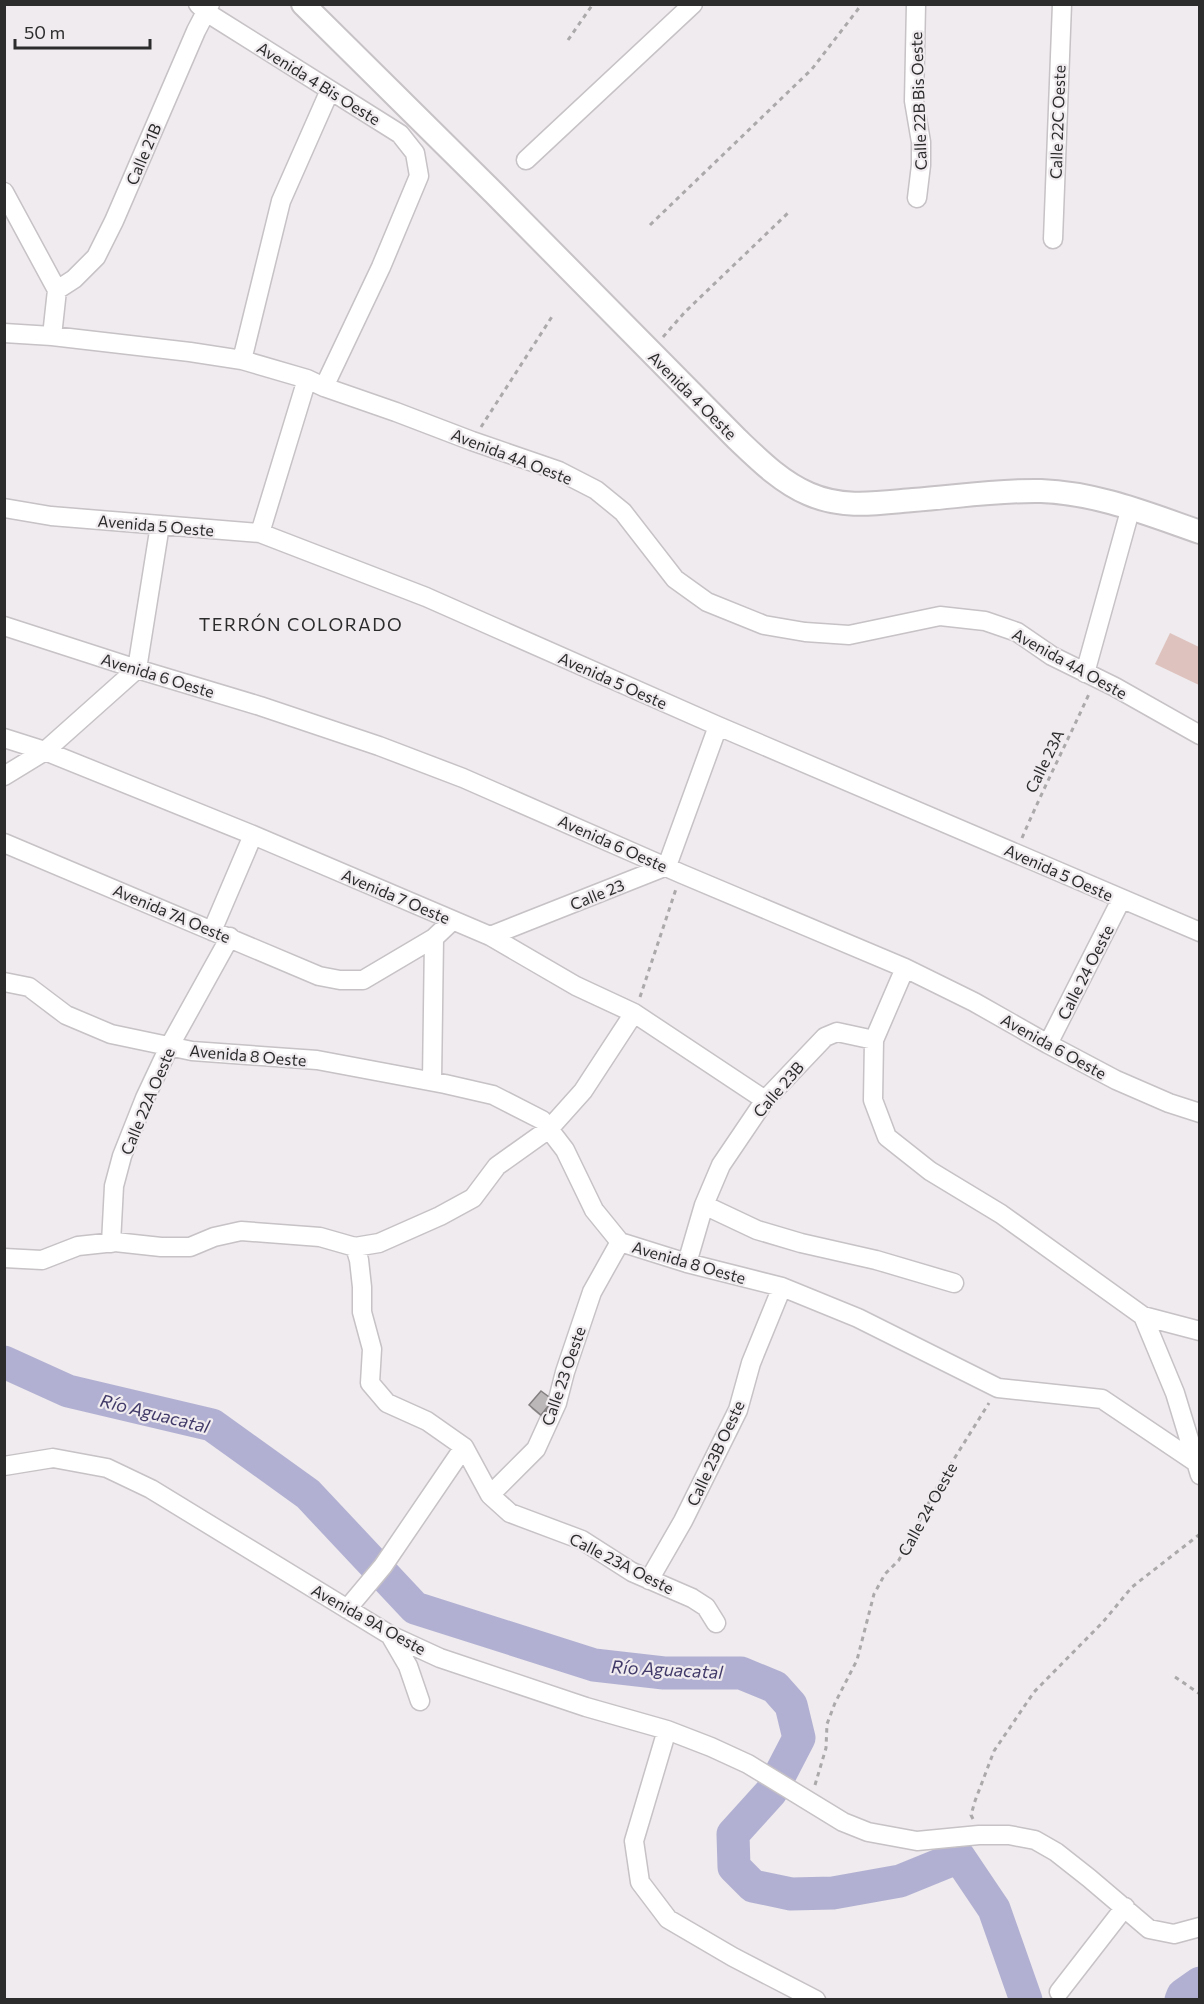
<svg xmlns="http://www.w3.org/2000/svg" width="1204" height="2004" viewBox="0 0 1204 2004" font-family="Commissioner,sans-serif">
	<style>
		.green { fill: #dec2be }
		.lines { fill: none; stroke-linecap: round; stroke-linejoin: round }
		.river { stroke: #b2b0d2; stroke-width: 33 }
		.minor-casing { stroke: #c6c2c5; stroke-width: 21 }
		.major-casing { stroke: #c6c2c5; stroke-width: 26 }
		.path { stroke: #aca9ab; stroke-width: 3; stroke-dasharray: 4.5 4.5; stroke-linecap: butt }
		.minor { stroke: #fff; stroke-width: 18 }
		.major { stroke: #fff; stroke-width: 22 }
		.wall { fill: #a19d9d }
		.shaded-wall { fill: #837f80 }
		.building { fill: #bbb6b7; stroke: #837f80; stroke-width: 1.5 }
		.labels { text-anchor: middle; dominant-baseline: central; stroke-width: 4.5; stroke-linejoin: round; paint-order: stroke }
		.street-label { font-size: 16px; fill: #2d2c2d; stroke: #efebee }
		.neighbourhood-label { font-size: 18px; letter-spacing: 1.5px; fill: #2d2c2d; stroke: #efebee }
		.water-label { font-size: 18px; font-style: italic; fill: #413a69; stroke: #efebee }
	</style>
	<rect width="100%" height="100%" fill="#efebee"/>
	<path class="green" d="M1170,633L1199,647V685L1155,664Z"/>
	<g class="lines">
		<path class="river" d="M4,1362L68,1391L212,1425L308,1494L415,1608L594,1665L664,1673H741L775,1687L791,1705L799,1738L771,1792L733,1834L734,1867L753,1886L791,1894L833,1893L900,1881L959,1857L994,1909L1026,2000
			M1181,2000L1183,1995L1200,1983"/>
		<g class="minor-casing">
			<path id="minor" d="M198,4L206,12L400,134L415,153L419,176L381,267L324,387
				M916,4L914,101L921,142V165L917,198
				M526,160L693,4
				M4,192L57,290L52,336
				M1053,239L1062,4
				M57,290L74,279L96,257L114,221L196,31L210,4
				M4,333L52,336L190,352L242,360L307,379L324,387L396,412L472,441L559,471L596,490L623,512L675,579L707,602L764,625L805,632L849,635L940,616L985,621L1017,632L1052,656L1115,687L1200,735
				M242,360L281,201L330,90
				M4,508L51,516L260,533L426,597L718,726L1200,932
				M260,533L307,379
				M4,626L137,669L260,706L379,746L463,778L682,874L905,968L974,1002L1048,1044L1116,1080L1169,1103L1200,1113
				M1085,673L1131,507
				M4,738L45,751L253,835L490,936L576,986L634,1013L765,1100
				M4,776L45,751L137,669L160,525
				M4,843L319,976L340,980H363L434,938L452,921
				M212,931L253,835
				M490,936L667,866L718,726
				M4,982L29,987L66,1015L111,1034L192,1051L317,1060L445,1084L493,1095L542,1120L565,1150L594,1210L620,1242L687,1263L782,1287L858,1318L998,1388L1102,1399L1194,1461
				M874,1040L873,1100L887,1137L930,1171L1001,1214L1143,1316L1175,1393L1200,1475
				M1048,1044L1121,900
				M432,1081L434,938
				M704,1205L757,1230L801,1243L876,1260L954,1283
				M111,1243L114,1186L122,1156L145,1098L169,1047L230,937
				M355,1247L359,1260L362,1287V1312L372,1349L370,1383L387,1403L427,1421L464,1447
				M4,1258L42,1260L78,1246L115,1242L161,1247H190L214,1237L241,1231L320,1237L355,1247L379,1243L440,1216L473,1198L497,1166L549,1129L583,1091L634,1013
				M687,1263L704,1205L721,1165L765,1100L825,1037L837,1032L874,1040L905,968
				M1143,1316L1200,1331
				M4,1466L53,1458L107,1468L151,1489L390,1635L440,1658L586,1707L667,1730L711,1747L748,1764L843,1822L868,1832L917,1841L979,1835H1009L1035,1840L1056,1852L1089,1878L1149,1929L1174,1934L1200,1927
				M490,1495L510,1513L582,1540L632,1572L692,1598L706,1607L716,1623
				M649,1580L683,1521L738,1410L751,1363L782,1287
				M347,1609L383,1566L464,1447L490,1495L536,1449L557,1403L565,1372L592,1292L620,1242
				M390,1635L408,1666L420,1701
				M667,1730L634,1841L640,1882L668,1919L733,1957L816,2000
				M1059,1992L1125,1907"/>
		</g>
		<g class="major-casing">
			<path id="major" d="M303,4L494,193L737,439C759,460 781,482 809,494C843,509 878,503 913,500C955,497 998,490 1041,491C1097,493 1148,514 1200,532"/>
		</g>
		<path class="path" d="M568,40L593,4
			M650,225L812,69L862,4
			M663,337L685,312L789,212
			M481,427L553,315
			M1022,838C1043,789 1067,742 1089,694
			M640,997L676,889
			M1175,1677L1200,1694
			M815,1785L826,1748L827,1724L835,1703L857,1660L874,1594L885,1574L899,1560L939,1483L989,1403
			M973,1819L971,1815L975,1801L994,1751L1034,1692L1103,1622L1132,1587L1200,1534"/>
		<use href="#minor" class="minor"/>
		<use href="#major" class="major"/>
	</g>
	<path class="wall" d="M553,1400L556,1404L544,1419L532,1409L529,1405Z"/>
	<path class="shaded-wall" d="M553,1400L556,1404L544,1419L541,1415Z"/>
	<path class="building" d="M541,1391L553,1400L541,1415L529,1405Z"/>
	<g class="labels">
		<g class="street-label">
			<text transform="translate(319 83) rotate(32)">Avenida 4 Bis Oeste</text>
			<text transform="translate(918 101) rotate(-92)">Calle 22B Bis Oeste</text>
			<text transform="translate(1057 122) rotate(-88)">Calle 22C Oeste</text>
			<text transform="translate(143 154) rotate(-67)">Calle 21B</text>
			<text transform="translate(693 395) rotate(45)">Avenida 4 Oeste</text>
			<text transform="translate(512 456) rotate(21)">Avenida 4A Oeste</text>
			<text transform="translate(156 525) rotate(5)">Avenida 5 Oeste</text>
			<text transform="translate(1070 663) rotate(29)">Avenida 4A Oeste</text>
			<text transform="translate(158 675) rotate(17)">Avenida 6 Oeste</text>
			<text transform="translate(613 680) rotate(24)">Avenida 5 Oeste</text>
			<text transform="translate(1044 761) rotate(-64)">Calle 23A</text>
			<text transform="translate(613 843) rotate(24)">Avenida 6 Oeste</text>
			<text transform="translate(1059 872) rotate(24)">Avenida 5 Oeste</text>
			<text transform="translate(597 894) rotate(-22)">Calle 23</text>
			<text transform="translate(396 896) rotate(23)">Avenida 7 Oeste</text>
			<text transform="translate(172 913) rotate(23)">Avenida 7A Oeste</text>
			<text transform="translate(1085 972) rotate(-63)">Calle 24 Oeste</text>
			<text transform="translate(1054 1046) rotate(29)">Avenida 6 Oeste</text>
			<text transform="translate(248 1055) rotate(5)">Avenida 8 Oeste</text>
			<text transform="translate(778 1089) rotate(-49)">Calle 23B</text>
			<text transform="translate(147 1101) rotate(-67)">Calle 22A Oeste</text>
			<text transform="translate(689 1262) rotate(16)">Avenida 8 Oeste</text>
			<text transform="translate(563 1376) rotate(-71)">Calle 23 Oeste</text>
			<text transform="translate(715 1453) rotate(-65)">Calle 23B Oeste</text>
			<text transform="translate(927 1509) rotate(-61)">Calle 24 Oeste</text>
			<text transform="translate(622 1563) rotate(27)">Calle 23A Oeste</text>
			<text transform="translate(369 1619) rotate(29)">Avenida 9A Oeste</text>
		</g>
		<g class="neighbourhood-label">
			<text x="301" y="624">TERRÓN COLORADO</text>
		</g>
		<g class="water-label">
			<text transform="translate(155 1413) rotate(14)">Río Aguacatal</text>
			<text transform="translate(667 1669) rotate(3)">Río Aguacatal</text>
		</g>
	</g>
	<rect width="1204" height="2004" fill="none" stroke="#2d2c2d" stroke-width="12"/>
	<path d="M15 39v9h135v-9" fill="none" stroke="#2d2c2d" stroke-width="3"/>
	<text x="24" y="39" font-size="18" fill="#2d2c2d" stroke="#efebee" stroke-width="4.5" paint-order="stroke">50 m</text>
</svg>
